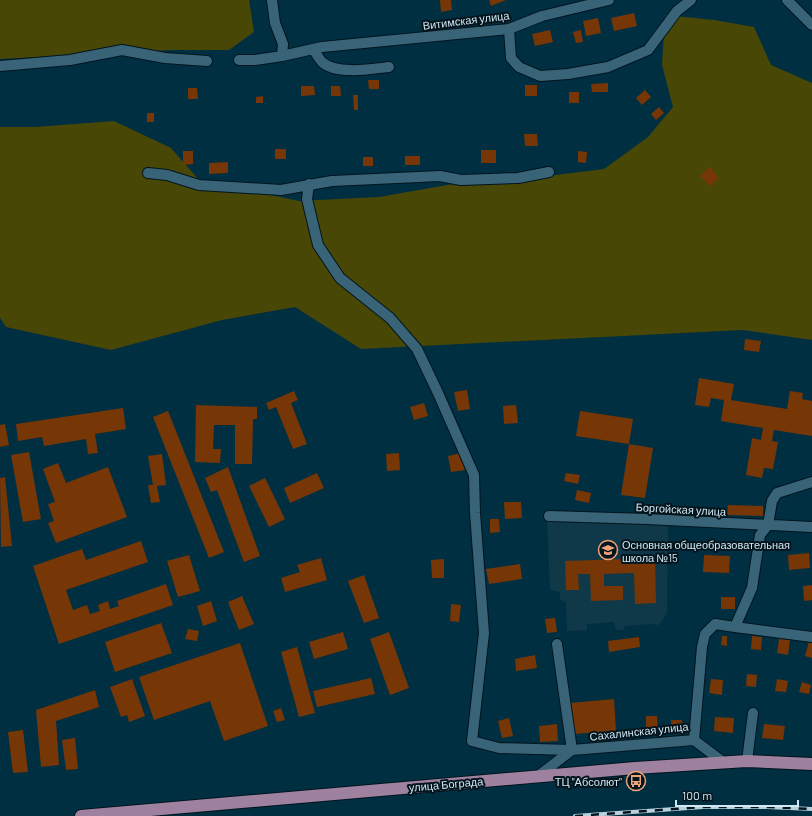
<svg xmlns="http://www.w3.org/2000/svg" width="812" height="816" viewBox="0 0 812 816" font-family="Barlow,sans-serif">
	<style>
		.built { fill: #0f3948 }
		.green { fill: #484705 }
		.building { fill: #773605 }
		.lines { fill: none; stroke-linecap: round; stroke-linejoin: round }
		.minor-casing { stroke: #01151f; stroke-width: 12 }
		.major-casing { stroke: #01151f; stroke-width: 14 }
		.minor { stroke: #396477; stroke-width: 10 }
		.major { stroke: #9d819e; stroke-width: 12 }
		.rail-casing { stroke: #b8d1dd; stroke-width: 4 }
		.rail { stroke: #04151d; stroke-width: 2.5; stroke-dasharray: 8; stroke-linecap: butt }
		.labels { text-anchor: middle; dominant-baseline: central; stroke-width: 4; stroke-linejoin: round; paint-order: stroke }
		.street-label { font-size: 11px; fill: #d1e7f2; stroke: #04151d }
		.poi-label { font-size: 11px; fill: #d1e7f2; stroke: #04151d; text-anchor: start }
	</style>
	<rect width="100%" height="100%" fill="#002f41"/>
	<path class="built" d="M547,518L668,522L667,613L659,625L651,624L625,626L624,630H616L614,622L587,624V630L567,631L566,602L560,599V592L550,590Z"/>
	<path class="green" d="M0,0H249L254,32L229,50H171L0,59Z
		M665,15L714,20L754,27L771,65L812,83V340L743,330L361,349L295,307L222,320L111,350L6,327L0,318V127H35L114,121L171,148L199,180L299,201L379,197L453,184L516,180L604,169L648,137L673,107L662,65Z"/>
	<path class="building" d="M440,0H451L452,10L441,12Z
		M489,0H506L491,6Z
		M634,13L637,26L614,31L611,18Z
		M598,18L601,33L586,36L583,21Z
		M550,30L553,42L535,46L532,34Z
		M581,30L583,42L576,43L573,32Z
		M368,80H379V89H369Z
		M608,83V92H592L591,84Z
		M525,85H537V96H525Z
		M301,86H314L315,95L301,96Z
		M331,86H340L341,96H331Z
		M188,88H197L198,99H188Z
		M645,90L651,97L642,105L636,98Z
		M569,92H579V103H569Z
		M353,95H358V110H354Z
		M263,96V103H256V97Z
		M659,107L664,113L656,120L651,114Z
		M147,113H154V122H147Z
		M524,134H537L538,146H525Z
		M275,149H286V159H275Z
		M481,150H496V163H481Z
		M183,151H193V164L183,165Z
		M578,151L587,152L586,163L578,162Z
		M405,156H420V165H405Z
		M363,157H373V166H363Z
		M228,162V173L209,174V163Z
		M710,167L719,178L710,186L700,176Z
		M745,339L761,341L759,352L744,350Z
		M699,378L734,384L731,400L787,409L790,391L803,393L802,399L812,401V436L774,430L772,441L778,442L773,469L764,468L762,478L746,475L752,438L761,440L763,428L721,421L724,400L711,398L709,407L695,405Z
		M467,390L470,409L458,411L454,392Z
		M294,391L298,400L291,403L307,444L293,449L276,407L269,410L266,403Z
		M424,403L428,416L414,420L410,407Z
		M196,405L257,407V419H253L252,464H235V425H214L213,449H221L220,463L195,462Z
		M516,405L518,423L504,424L503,406Z
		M123,408L126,429L95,434L98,453L88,454L86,439L44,446L42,437L18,441L16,424Z
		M168,411L224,552L209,558L153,417Z
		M580,411L633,419L629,444L576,436Z
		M5,424L9,445L0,447V425Z
		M629,444L653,448L645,498L621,495Z
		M29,452L41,519L23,522L11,455Z
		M399,453L400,470L387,471L386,454Z
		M461,453L465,470L451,472L448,456Z
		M162,454L166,485L157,486L160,502L151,503L148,485H153L148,456Z
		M58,463L66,483L108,467L127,517L56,543L48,523L54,521L48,504L55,502L43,469Z
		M228,467L260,556L244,562L217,490L211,492L205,478Z
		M317,473L324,488L290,503L284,488Z
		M566,473L580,475L578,484L564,481Z
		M5,477L12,546L1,547L0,478Z
		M265,478L285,519L269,527L249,486Z
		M577,490L591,493L589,503L575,500Z
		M504,502H521L522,518L505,519Z
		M728,505L763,506V516L727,515Z
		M490,519H499L500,532L490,533Z
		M141,541L148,562L66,590L73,610L87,605L90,614L100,611L98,605L108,601L110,609L119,606L117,601L166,584L173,605L59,644L33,566L82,549L86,560Z
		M809,553L810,568L789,570L788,555Z
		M189,555L200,591L178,597L167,561Z
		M704,555L730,556L729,573L703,572Z
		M321,558L327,580L285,592L281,578L300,572L297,565Z
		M655,558L656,603L635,604L634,573L604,574V586H623V600L591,601L590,574H578L579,590H566L565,561Z
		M444,559V578H432L431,560Z
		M520,564L522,579L489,584L486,569Z
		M364,575L379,618L364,623L348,581Z
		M812,585V600L804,601L803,586Z
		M242,596L254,624L239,630L228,602Z
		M721,597H735V609H721Z
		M211,601L217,621L203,626L197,606Z
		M451,604L461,605L459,622L450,621Z
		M555,618L557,632L547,633L545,619Z
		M161,623L172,653L115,672L105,642Z
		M188,629L199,631L197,641L185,639Z
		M343,632L348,649L314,659L309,642Z
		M389,632L409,688L390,695L370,639Z
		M722,636H727V646L721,645Z
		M752,636L762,637L761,650L751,649Z
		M639,637L640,647L609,652L608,641Z
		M779,639L790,640L788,655L777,653Z
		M809,641L812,642V658L805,656Z
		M240,643L268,726L224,741L210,701L154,720L139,677Z
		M297,647L315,713L299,717L281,652Z
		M535,655L537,668L516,671L515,659Z
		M747,674L757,675L756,687L746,686Z
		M371,678L375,694L317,707L313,691Z
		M132,679L145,716L129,722L127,715L121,717L110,687Z
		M711,679L723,680L722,695L709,693Z
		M777,679L788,681L786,692L775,691Z
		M802,682L811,685L809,694L799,692Z
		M95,690L99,707L56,721L59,765L41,767L36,710Z
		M614,699L616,731L573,734L570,703Z
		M281,708L285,720L277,722L273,711Z
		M646,716H657L658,731H646Z
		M715,717L734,718L733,733L714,731Z
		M509,718L513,736L502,738L498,721Z
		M671,720H682L683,732L672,733Z
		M557,724L558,741L540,742L539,726Z
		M764,724L785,726L783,740L762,738Z
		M23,730L28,772L13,773L8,732Z
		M75,738L78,769L66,770L62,740Z"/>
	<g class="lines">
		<g class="minor-casing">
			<path id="minor" d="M272,0L275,23L283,44L282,56
				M787,0L812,25
				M509,29L511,58L519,67L540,76L568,74L608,67L648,50L677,11L691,0
				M313,49C316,53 319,59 322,62C336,75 372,69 389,67
				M239,60H255L282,56L322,47L509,29L542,16L609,0
				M0,66L70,60L122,50L165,58L207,61
				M148,173L167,175L199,185L281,190L332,181L440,176L461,180L518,178L549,172
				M309,184L307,199L318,245L340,278L390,318L417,349L438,393L474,475L475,513L484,633L472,741L499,748L572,750L538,776
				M549,516L647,519L812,527
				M735,627L752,588L760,535L768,525L772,501L777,493L812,482
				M557,644L572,750L694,740L702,647L705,634L715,624L735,627L812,637
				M694,740L723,762
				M747,761L753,713"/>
		</g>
		<g class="major-casing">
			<path id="major" d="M81,816L635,768L747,761L812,764"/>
		</g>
		<use href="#minor" class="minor"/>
		<use href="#major" class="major"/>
		<g class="rail-casing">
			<path id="rail" d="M575,816L703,807H767L812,809"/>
		</g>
		<use href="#rail" class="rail"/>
	</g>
	<defs>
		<g id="school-ring" transform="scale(1)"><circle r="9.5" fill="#04151d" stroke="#f0a378" stroke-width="1.5"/><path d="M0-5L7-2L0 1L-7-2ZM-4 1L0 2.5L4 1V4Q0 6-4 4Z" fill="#f0a378"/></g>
		<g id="bus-ring" transform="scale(1)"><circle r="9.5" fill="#04151d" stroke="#f0a378" stroke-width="1.5"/><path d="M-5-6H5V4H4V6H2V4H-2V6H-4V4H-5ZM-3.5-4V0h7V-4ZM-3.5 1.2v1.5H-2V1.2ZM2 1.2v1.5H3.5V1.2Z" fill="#f0a378"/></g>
	</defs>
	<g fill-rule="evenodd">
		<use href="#school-ring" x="608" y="550"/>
		<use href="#bus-ring" x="636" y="781"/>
	</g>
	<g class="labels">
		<g class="street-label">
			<text transform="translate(466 20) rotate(-7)">Витимская улица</text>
			<text transform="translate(681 509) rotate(3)">Боргойская улица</text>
			<text transform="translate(639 731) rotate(-6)">Сахалинская улица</text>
			<text transform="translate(446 784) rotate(-5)">улица Бограда</text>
		</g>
		<g class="poi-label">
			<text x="622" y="544">Основная общеобразовательная<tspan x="622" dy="13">школа №15</tspan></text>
			<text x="622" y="781" text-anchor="end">ТЦ "Абсолют"</text>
		</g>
	</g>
	<path d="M676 800v6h122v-6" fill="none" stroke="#d1e7f2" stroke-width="2"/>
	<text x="682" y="800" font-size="12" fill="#d1e7f2" stroke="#04151d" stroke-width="3" paint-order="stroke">100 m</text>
</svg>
